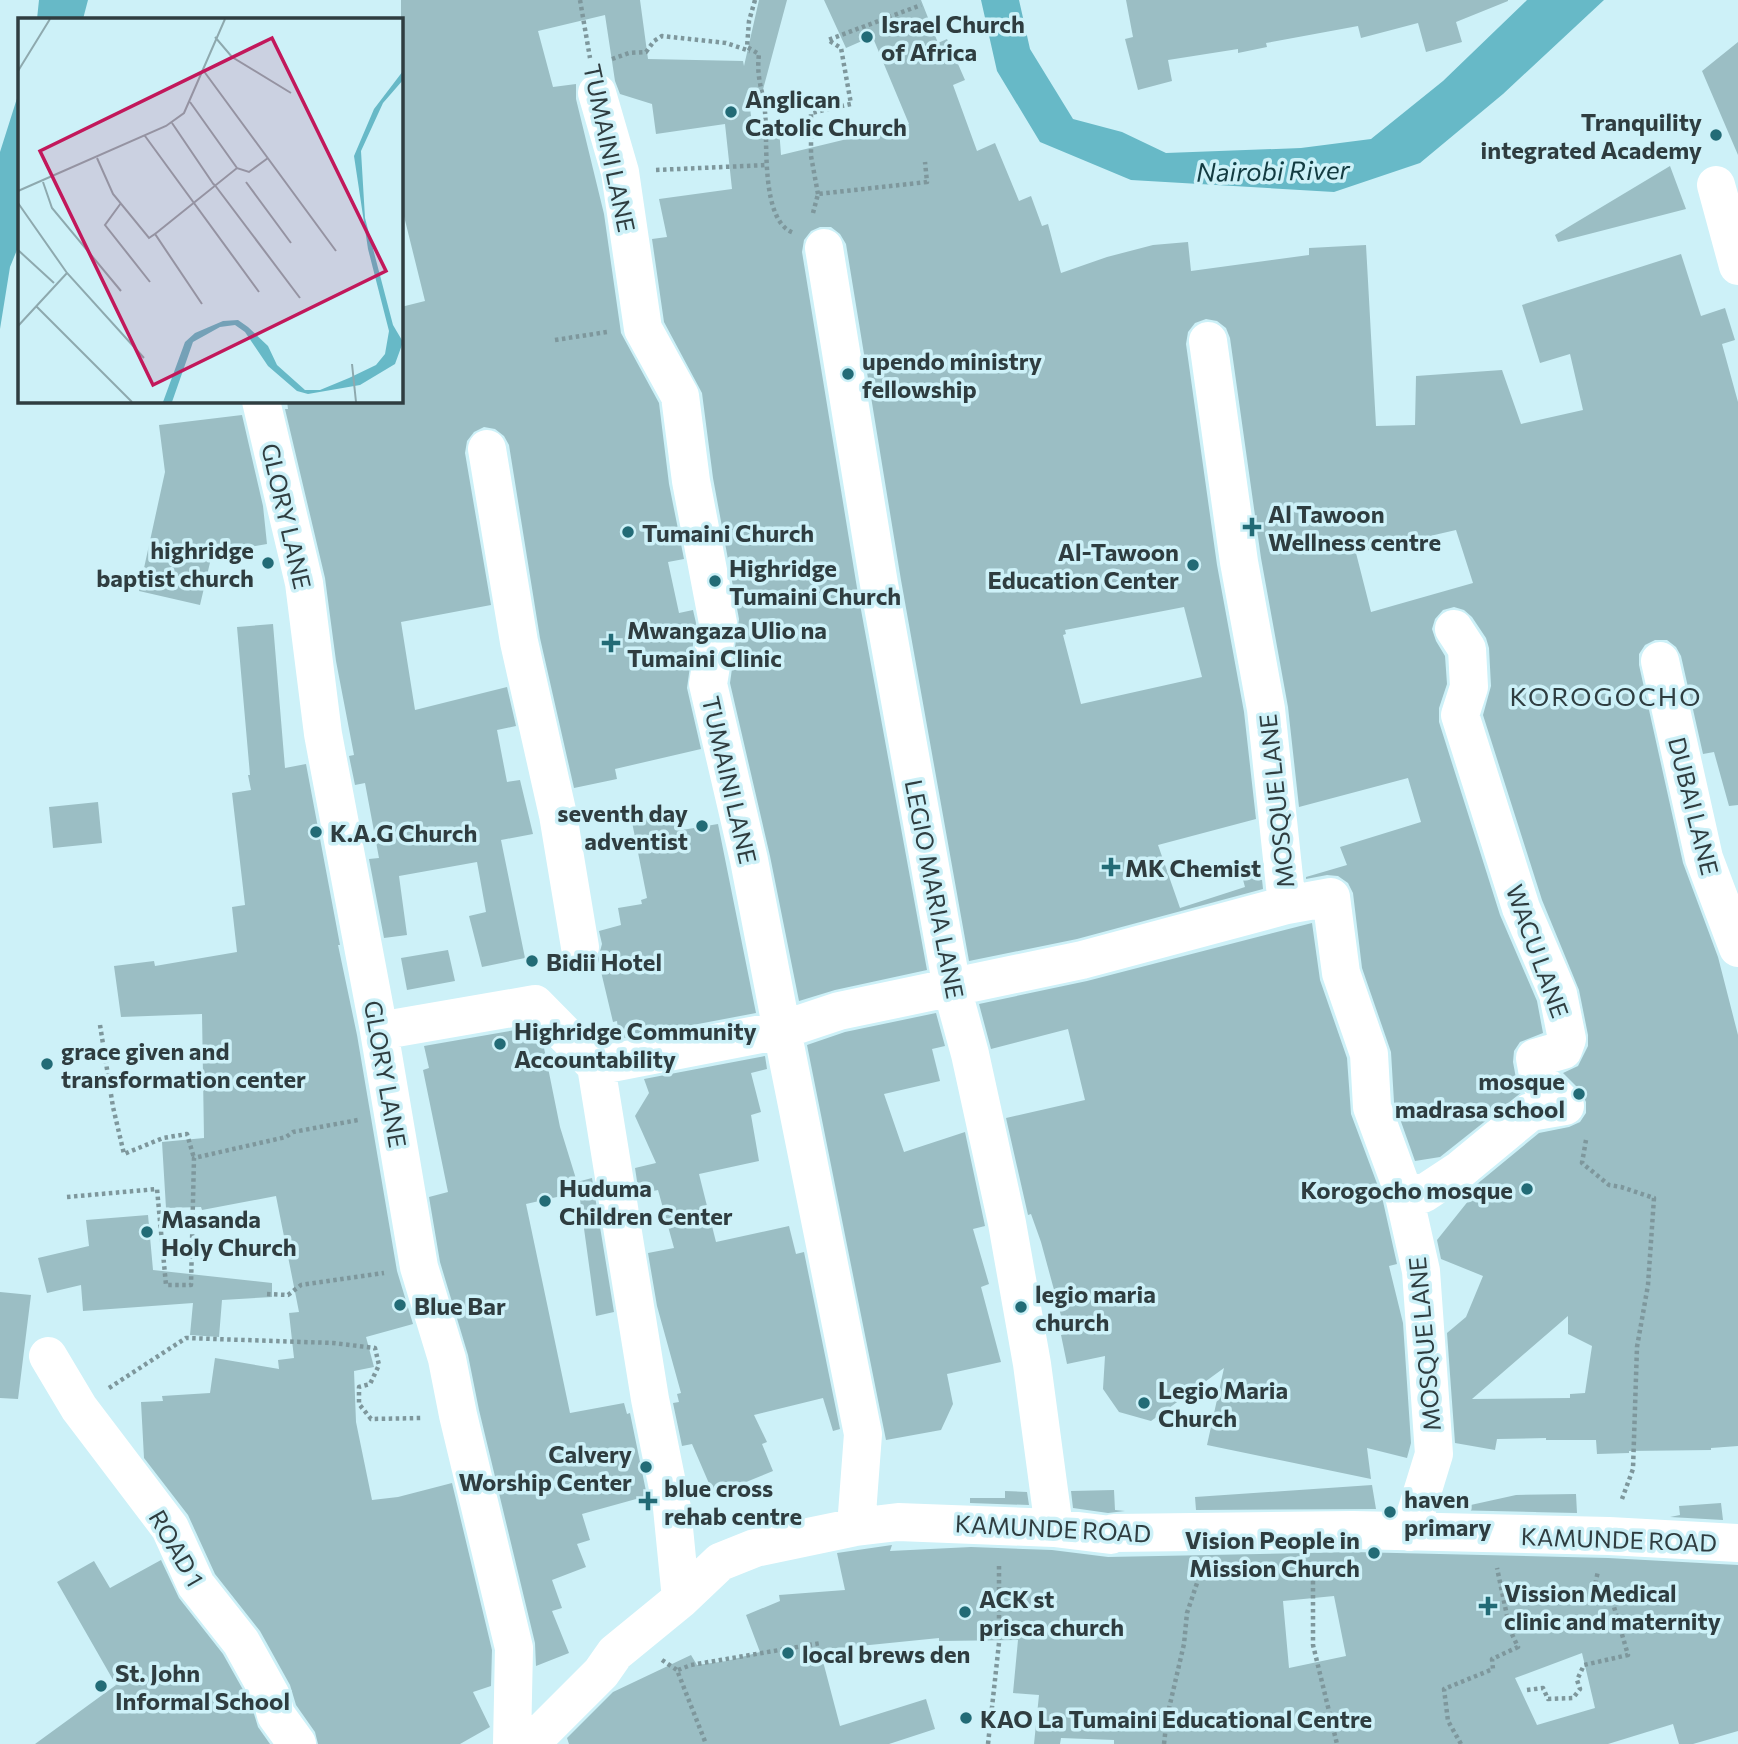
<svg xmlns="http://www.w3.org/2000/svg" width="1738" height="1744" viewBox="0 0 1738 1744" font-family="Commissioner,sans-serif">
	<style>
		.water { fill: #67b9c7 }
		.building { fill: #9bbec4; fill-rule: evenodd }
		.lines { fill: none; stroke-linecap: round; stroke-linejoin: round }
		.path { stroke: #7e979c; stroke-width: 4.5; stroke-dasharray: 3.5 3.5; stroke-linecap: butt }
		.street { stroke: #fff; stroke-width: 38 }
		.poi-dot { fill: #226b76; stroke: #cdf1f8; stroke-width: 2.5 }
		.labels { text-anchor: middle; dominant-baseline: central; stroke-width: 7; stroke-linejoin: round; paint-order: stroke }
		.poi-label { font-size: 24px; font-weight: bold; fill: #2f3d40; stroke: #cdf1f8; text-anchor: start }
		.street-label { font-size: 24px; fill: #2f3d40; stroke: #cdf1f8 }
		.water-label { font-size: 26px; font-style: italic; fill: #133b41; stroke: #cdf1f8 }
		.neighbourhood-label { font-size: 26px; letter-spacing: 2px; fill: #2f3d40; stroke: #cdf1f8 }
		.inset-road { fill: none; stroke: #8ea9ae; stroke-width: 2 }
		.view { fill: #c2185b; fill-opacity: 0.15; stroke: #c2185b; stroke-width: 3.5 }
		.inset-edge { fill: none; stroke: #2f3d40; stroke-width: 3.5 }
	</style>
	<rect width="100%" height="100%" fill="#cdf1f8"/>
	<path class="water" d="M39,0H88L83,19H37Z
		M981,0H1019L1030,49L1073,119L1122,132L1166,153L1301,148L1371,139L1443,81L1527,0H1604L1503,94L1420,163L1334,192L1131,180L1040,142L997,71Z
		M19,92V245L10,267L0,329V152Z"/>
	<path class="building" d="M401,0H640L648,59L743,61L744,66L759,0H787L761,97L748,93L753,131L779,128L781,155L909,124L873,38L871,37L846,48L824,0H921L938,43L947,39L965,80L953,85L977,151L995,143L1019,201L1031,196L1042,226L1048,224L1061,273L1107,257L1153,245L1188,242L1191,271L1309,255V248L1366,245L1376,426L1415,425L1416,376L1502,370L1521,424L1583,410L1570,354L1540,363L1522,305L1681,254L1701,316L1725,308L1735,340L1722,344L1738,402V805L1729,806L1714,752L1703,754L1681,656L1676,647L1667,640H1655L1645,645L1639,654V665L1683,863L1718,957L1738,1035V1446L1711,1448V1450L1629,1451V1453L1597,1454L1596,1440H1546V1438L1497,1439L1495,1450L1455,1443L1447,1333L1466,1317L1483,1276L1441,1259L1437,1240L1473,1195L1471,1189L1539,1133L1569,1127L1580,1122L1586,1113V1102L1581,1091L1563,1073L1578,1066L1588,1046V1035L1579,990L1542,900L1483,715L1491,686L1489,648L1486,638L1472,617L1464,610L1454,607L1443,610L1435,619L1432,629L1436,641L1445,656L1447,684L1439,708V722L1500,915L1537,1001L1543,1033L1520,1042L1514,1051L1513,1062L1517,1084L1522,1092L1440,1157L1415,1161L1394,1102L1391,1052L1362,968L1353,893L1348,883L1338,876L1327,875L1306,879V877L1347,865L1340,847L1421,822L1408,778L1299,807L1288,707L1261,558L1230,338L1226,328L1217,321L1206,319L1195,323L1188,332L1186,344L1217,565L1244,712L1256,819L1158,845L1180,908L1245,887L1242,876L1261,870L1263,889L1077,939L969,961L901,580L846,244L840,234L831,227H820L811,231L804,240L802,252L857,588L927,970L835,990L799,1001L770,856L730,683L739,619L713,478L702,393L664,322L652,239L667,237L659,199L732,189L725,124L656,134L652,104L620,94L615,81L605,15L538,31L553,87L576,84V99L604,214L621,333L659,403L669,484L684,559L668,562L679,613L693,610L696,623L687,688L701,749L615,769L617,779L574,788L540,638L509,445L504,436L495,429L484,427L474,432L467,441L465,453L491,605L401,622L415,710L507,687L516,726L497,730L507,782L520,780L533,834L501,840L525,958L482,967L469,916L486,912L477,862L399,876L407,935L384,938L369,859L379,858L365,783L355,785L349,756L354,755L336,661L325,578L285,409H288L287,401H401V307L425,301L401,204ZM1456,530L1473,583L1371,612L1356,553ZM1184,607L1202,677L1081,704L1063,635L1066,634L1065,630ZM1568,1316V1334L1592,1346L1585,1393L1570,1394V1398L1472,1399Z
		M1126,0H1508V1L1456,22L1462,42L1426,52L1418,23L1361,38L1358,26L1266,43L1267,47L1238,53V49L1168,60L1172,81L1138,90L1125,39L1133,37Z
		M1738,42V155L1702,71Z
		M1670,166L1686,209L1558,242L1555,235Z
		M242,415L263,506L267,544L212,554L200,605L139,591L165,472L159,425Z
		M273,624L285,768L306,764L340,945H338L357,1035L397,1271L413,1324L366,1337L374,1367L354,1371L356,1422L372,1500L398,1497L452,1483L492,1650L491,1686L473,1692L490,1727L460,1744H318L315,1732L296,1705L290,1685L260,1631L215,1574L188,1515L144,1458L141,1402L163,1401L162,1396L210,1393L215,1358L279,1369L278,1360L294,1358L289,1313L299,1312L276,1196L202,1210L201,1207L166,1208L162,1142L204,1138L202,1014L121,1017L114,966L154,961L155,966L237,952L232,907L245,905L232,793L251,790L248,775H250L237,627Z
		M98,802L102,843L53,848L49,807Z
		M678,810L682,830L718,824L756,1013L619,1039L617,1021L613,1022L598,959L602,944L599,931L621,925L618,908L642,904L641,900L647,898L631,817Z
		M1312,923L1320,980L1347,1058L1351,1114L1382,1197L1397,1264L1389,1266L1403,1323L1411,1443L1407,1458L1367,1448L1371,1479L1207,1445L1224,1368L1151,1421L1119,1412L1103,1389L1105,1356L1067,1364L1061,1335L1066,1334L1041,1242L1031,1214L1028,1215L1006,1118L1085,1100L1068,1029L991,1049L979,1004L1087,981Z
		M448,950L455,981L407,990L401,958Z
		M936,1013L945,1046L932,1049L940,1081L884,1094L904,1152L965,1132L985,1226L973,1229L989,1284L981,1287L1001,1362L947,1374L953,1404L941,1430L886,1440L807,1045L845,1032Z
		M527,1028L543,1043L560,1127L577,1182L592,1178L614,1312L596,1316L579,1192L526,1204L570,1413L624,1403L627,1414L630,1413L647,1496L582,1514L590,1540L577,1544L586,1567L552,1580L562,1608L552,1611L569,1653L536,1666L535,1643L479,1410L468,1355L440,1262L429,1197L448,1192L423,1070L429,1068L424,1046Z
		M765,1056L767,1069L751,1073L761,1112L751,1115L759,1161L699,1174L716,1242L789,1226L796,1254L804,1252L840,1429L833,1431L823,1398L754,1415L767,1442L762,1444L773,1471L714,1495L692,1444L682,1446L673,1403L679,1402L677,1394L681,1393L657,1306L648,1253L674,1248L658,1190L639,1194L635,1168L656,1163L635,1116L649,1093L644,1079Z
		M148,1215L153,1270L272,1283V1297L222,1300L219,1337L190,1335L193,1303L83,1311L81,1285L47,1293L38,1258L89,1246L86,1220Z
		M0,1292L31,1295L18,1399L0,1398Z
		M1372,1485L1376,1509L1196,1510L1195,1497Z
		M1114,1490L1115,1510L1125,1511L1108,1513L1073,1508L1071,1491Z
		M1005,1491L1027,1492L1029,1505L970,1503V1498H1005Z
		M1576,1494L1577,1513H1582L1448,1510L1516,1495Z
		M1721,1503L1723,1520L1670,1517L1680,1515L1679,1506Z
		M892,1545L890,1551L971,1547L1052,1550L1108,1557L1353,1552L1608,1558L1738,1565V1731L1693,1744H1679L1673,1724L1608,1744H1114V1740L1061,1738L1060,1744H1034L1039,1695L1013,1693L1018,1640L939,1641V1638L820,1650L840,1726L926,1699L935,1729L889,1744H569L567,1738L613,1692L691,1655L697,1665L727,1661L760,1652L746,1615L780,1601L779,1595L845,1590L837,1553ZM1334,1596L1346,1656L1289,1668L1283,1601ZM1582,1653L1595,1708L1537,1725L1515,1678Z
		M161,1560L179,1598L223,1654L251,1704L258,1727L270,1744H35L116,1685L57,1582L94,1561L110,1588Z"/>
	<g class="lines">
		<path class="path" d="M580,0L590,58
			M755,0L749,21L747,47L759,54C756,79 763,89 765,112C768,141 760,222 794,233
			M612,59L629,53L646,52L654,41L662,36L726,43L750,51
			M656,170L767,165
			M818,194L811,156V113L851,104L841,48L828,40L921,5
			M813,213L818,194L927,182L925,162
			M555,340L607,332
			M100,1025L113,1107L124,1154L163,1138L187,1134L194,1158
			M1586,1140L1582,1163L1609,1185L1621,1187L1654,1198L1648,1285L1637,1347L1633,1469L1622,1499
			M67,1197L157,1189L166,1285H191L194,1158L286,1137L293,1132L358,1120
			M267,1294L288,1295L301,1285L384,1273
			M109,1388L186,1338L333,1343L375,1348L379,1365L370,1384L359,1387V1404L371,1419L422,1418
			M1313,1567V1645L1337,1744
			M662,1660L677,1670L706,1744
			M678,1670L691,1665L821,1643
			M1527,1690L1543,1688L1548,1699L1573,1698L1580,1689L1577,1680L1584,1665L1628,1655L1612,1600L1595,1585L1598,1571
			M988,1744L999,1643V1563
			M1164,1744L1167,1717L1184,1644L1187,1613L1197,1583L1196,1569
			M1461,1744L1448,1721L1444,1689L1493,1669L1492,1659L1518,1647L1510,1630L1497,1568"/>
		<path class="street" d="M597,93L620,172L643,329L680,396L691,481L718,623L708,684L749,860L782,1031
			M1716,185L1738,266
			M824,248L879,584L952,988L970,1054L1007,1223L1032,1364L1054,1528
			M1208,341L1239,562L1266,709L1287,905L1331,897L1341,973L1369,1054L1372,1107L1403,1191L1421,1271L1434,1454L1410,1532
			M261,401L304,583L323,734L379,1031L419,1267L447,1359L458,1415L514,1648L512,1744
			M487,449L519,642L558,815L580,947
			M1660,661L1704,858L1738,948
			M782,1030L863,1434L856,1527
			M379,1031L535,1004L596,1066L782,1030L839,1011L1082,960L1287,905
			M596,1066L650,1399L672,1508L681,1599
			M1403,1191L1423,1194L1461,1169L1530,1112L1565,1106L1539,1080L1535,1058L1563,1050L1567,1039L1558,994L1521,908L1460,715L1469,687L1467,649L1454,629
			M48,1356L79,1408L170,1528L196,1585L241,1642L271,1696L276,1715L297,1744
			M530,1744L601,1673L615,1653L681,1599L720,1562L755,1548L856,1527L898,1522L1054,1528L1111,1535L1114,1533L1353,1530L1609,1536L1738,1543"/>
	</g>
	<g class="poi-dot">
		<circle cx="867" cy="37" r="7"/>
		<circle cx="731" cy="112" r="7"/>
		<circle cx="1716" cy="135" r="7"/>
		<circle cx="848" cy="374" r="7"/>
		<path d="M1248.5 516.5h7v7h7v7h-7v7h-7v-7h-7v-7h7z"/>
		<circle cx="628" cy="532" r="7"/>
		<circle cx="268" cy="563" r="7"/>
		<circle cx="1193" cy="565" r="7"/>
		<circle cx="715" cy="581" r="7"/>
		<path d="M607.5 632.5h7v7h7v7h-7v7h-7v-7h-7v-7h7z"/>
		<circle cx="702" cy="826" r="7"/>
		<circle cx="316" cy="832" r="7"/>
		<path d="M1107.5 856.5h7v7h7v7h-7v7h-7v-7h-7v-7h7z"/>
		<circle cx="532" cy="961" r="7"/>
		<circle cx="500" cy="1044" r="7"/>
		<circle cx="47" cy="1064" r="7"/>
		<circle cx="1579" cy="1094" r="7"/>
		<circle cx="1527" cy="1189" r="7"/>
		<circle cx="545" cy="1201" r="7"/>
		<circle cx="147" cy="1232" r="7"/>
		<circle cx="400" cy="1305" r="7"/>
		<circle cx="1021" cy="1307" r="7"/>
		<circle cx="1144" cy="1403" r="7"/>
		<circle cx="646" cy="1467" r="7"/>
		<path d="M644.5 1490.5h7v7h7v7h-7v7h-7v-7h-7v-7h7z"/>
		<circle cx="1390" cy="1512" r="7"/>
		<circle cx="1374" cy="1553" r="7"/>
		<path d="M1484.5 1595.5h7v7h7v7h-7v7h-7v-7h-7v-7h7z"/>
		<circle cx="965" cy="1612" r="7"/>
		<circle cx="788" cy="1653" r="7"/>
		<circle cx="101" cy="1686" r="7"/>
		<circle cx="966" cy="1718" r="7"/>
	</g>
	<g class="labels">
		<g class="poi-label">
			<text x="881" y="23">Israel Church<tspan x="881" dy="28">of Africa</tspan></text>
			<text x="745" y="98">Anglican<tspan x="745" dy="28">Catolic Church</tspan></text>
			<text x="1702" y="121" text-anchor="end">Tranquility<tspan x="1702" dy="28">integrated Academy</tspan></text>
			<text x="862" y="360">upendo ministry<tspan x="862" dy="28">fellowship</tspan></text>
			<text x="1268" y="513">Al Tawoon<tspan x="1268" dy="28">Wellness centre</tspan></text>
			<text x="642" y="532">Tumaini Church</text>
			<text x="254" y="549" text-anchor="end">highridge<tspan x="254" dy="28">baptist church</tspan></text>
			<text x="1179" y="551" text-anchor="end">Al-Tawoon<tspan x="1179" dy="28">Education Center</tspan></text>
			<text x="729" y="567">Highridge<tspan x="729" dy="28">Tumaini Church</tspan></text>
			<text x="627" y="629">Mwangaza Ulio na<tspan x="627" dy="28">Tumaini Clinic</tspan></text>
			<text x="688" y="812" text-anchor="end">seventh day<tspan x="688" dy="28">adventist</tspan></text>
			<text x="330" y="832">K.A.G Church</text>
			<text x="1125" y="867">MK Chemist</text>
			<text x="546" y="961">Bidii Hotel</text>
			<text x="514" y="1030">Highridge Community<tspan x="514" dy="28">Accountability</tspan></text>
			<text x="61" y="1050">grace given and<tspan x="61" dy="28">transformation center</tspan></text>
			<text x="1565" y="1080" text-anchor="end">mosque<tspan x="1565" dy="28">madrasa school</tspan></text>
			<text x="559" y="1187">Huduma<tspan x="559" dy="28">Children Center</tspan></text>
			<text x="1513" y="1189" text-anchor="end">Korogocho mosque</text>
			<text x="161" y="1218">Masanda<tspan x="161" dy="28">Holy Church</tspan></text>
			<text x="1035" y="1293">legio maria<tspan x="1035" dy="28">church</tspan></text>
			<text x="414" y="1305">Blue Bar</text>
			<text x="1158" y="1389">Legio Maria<tspan x="1158" dy="28">Church</tspan></text>
			<text x="632" y="1453" text-anchor="end">Calvery<tspan x="632" dy="28">Worship Center</tspan></text>
			<text x="664" y="1487">blue cross<tspan x="664" dy="28">rehab centre</tspan></text>
			<text x="1404" y="1498">haven<tspan x="1404" dy="28">primary</tspan></text>
			<text x="1360" y="1539" text-anchor="end">Vision People in<tspan x="1360" dy="28">Mission Church</tspan></text>
			<text x="1504" y="1592">Vission Medical<tspan x="1504" dy="28">clinic and maternity</tspan></text>
			<text x="979" y="1598">ACK st<tspan x="979" dy="28">prisca church</tspan></text>
			<text x="802" y="1653">local brews den</text>
			<text x="115" y="1672">St. John<tspan x="115" dy="28">Informal School</tspan></text>
			<text x="980" y="1718">KAO La Tumaini Educational Centre</text>
		</g>
		<g class="street-label">
			<text transform="translate(610 148) rotate(78)">TUMAINI LANE</text>
			<text transform="translate(287 516) rotate(77)">GLORY LANE</text>
			<text transform="translate(730 780) rotate(77)">TUMAINI LANE</text>
			<text transform="translate(1276 801) rotate(-96)">MOSQUE LANE</text>
			<text transform="translate(1694 806) rotate(76)">DUBAI LANE</text>
			<text transform="translate(935 889) rotate(79)">LEGIO MARIA LANE</text>
			<text transform="translate(1538 951) rotate(70)">WACU LANE</text>
			<text transform="translate(386 1074) rotate(80)">GLORY LANE</text>
			<text transform="translate(1424 1344) rotate(-95)">MOSQUE LANE</text>
			<text transform="translate(1053 1528) rotate(3)">KAMUNDE ROAD</text>
			<text transform="translate(1619 1539) rotate(2)">KAMUNDE ROAD</text>
			<text transform="translate(177 1548) rotate(60)">ROAD 1</text>
		</g>
		<g class="water-label">
			<text transform="translate(1273 170) rotate(-1)">Nairobi River</text>
		</g>
		<g class="neighbourhood-label">
			<text x="1606" y="695">KOROGOCHO</text>
		</g>
	</g>
	<g transform="translate(18 18)">
		<rect width="385" height="385" fill="#cdf1f8"/>
		<path d="M385,53V62L365,85L343,133L347,200L375,307L385,324L377,346L342,367L290,376L279,373L250,348L227,314L217,307L202,309L175,324L154,384H145L167,324L177,315L205,303L220,302L230,309L250,328L259,347L287,372H302L331,360L358,347L367,336L371,313L350,231L336,138L356,91Z" fill="#67b9c7"/>
		<path class="inset-road" d="M197,19L214,39L273,75M185,52L318,233M0,53L32,1M172,84L219,150M154,105L196,167M127,118L241,274M79,140L95,176L131,220L137,216L184,286M25,164L34,190L103,273M228,164L273,225M196,166L282,280M0,173L148,108L166,95L207,1M0,185L49,255L126,340M103,185L87,207L132,264M137,216L219,150L231,154L250,140M0,232L36,265M18,288L114,384M0,308L49,255M334,346L338,384"/>
		<path class="view" d="M254,20L368,253L135,367L22,133Z"/>
		<rect width="385" height="385" class="inset-edge"/>
	</g>
</svg>
